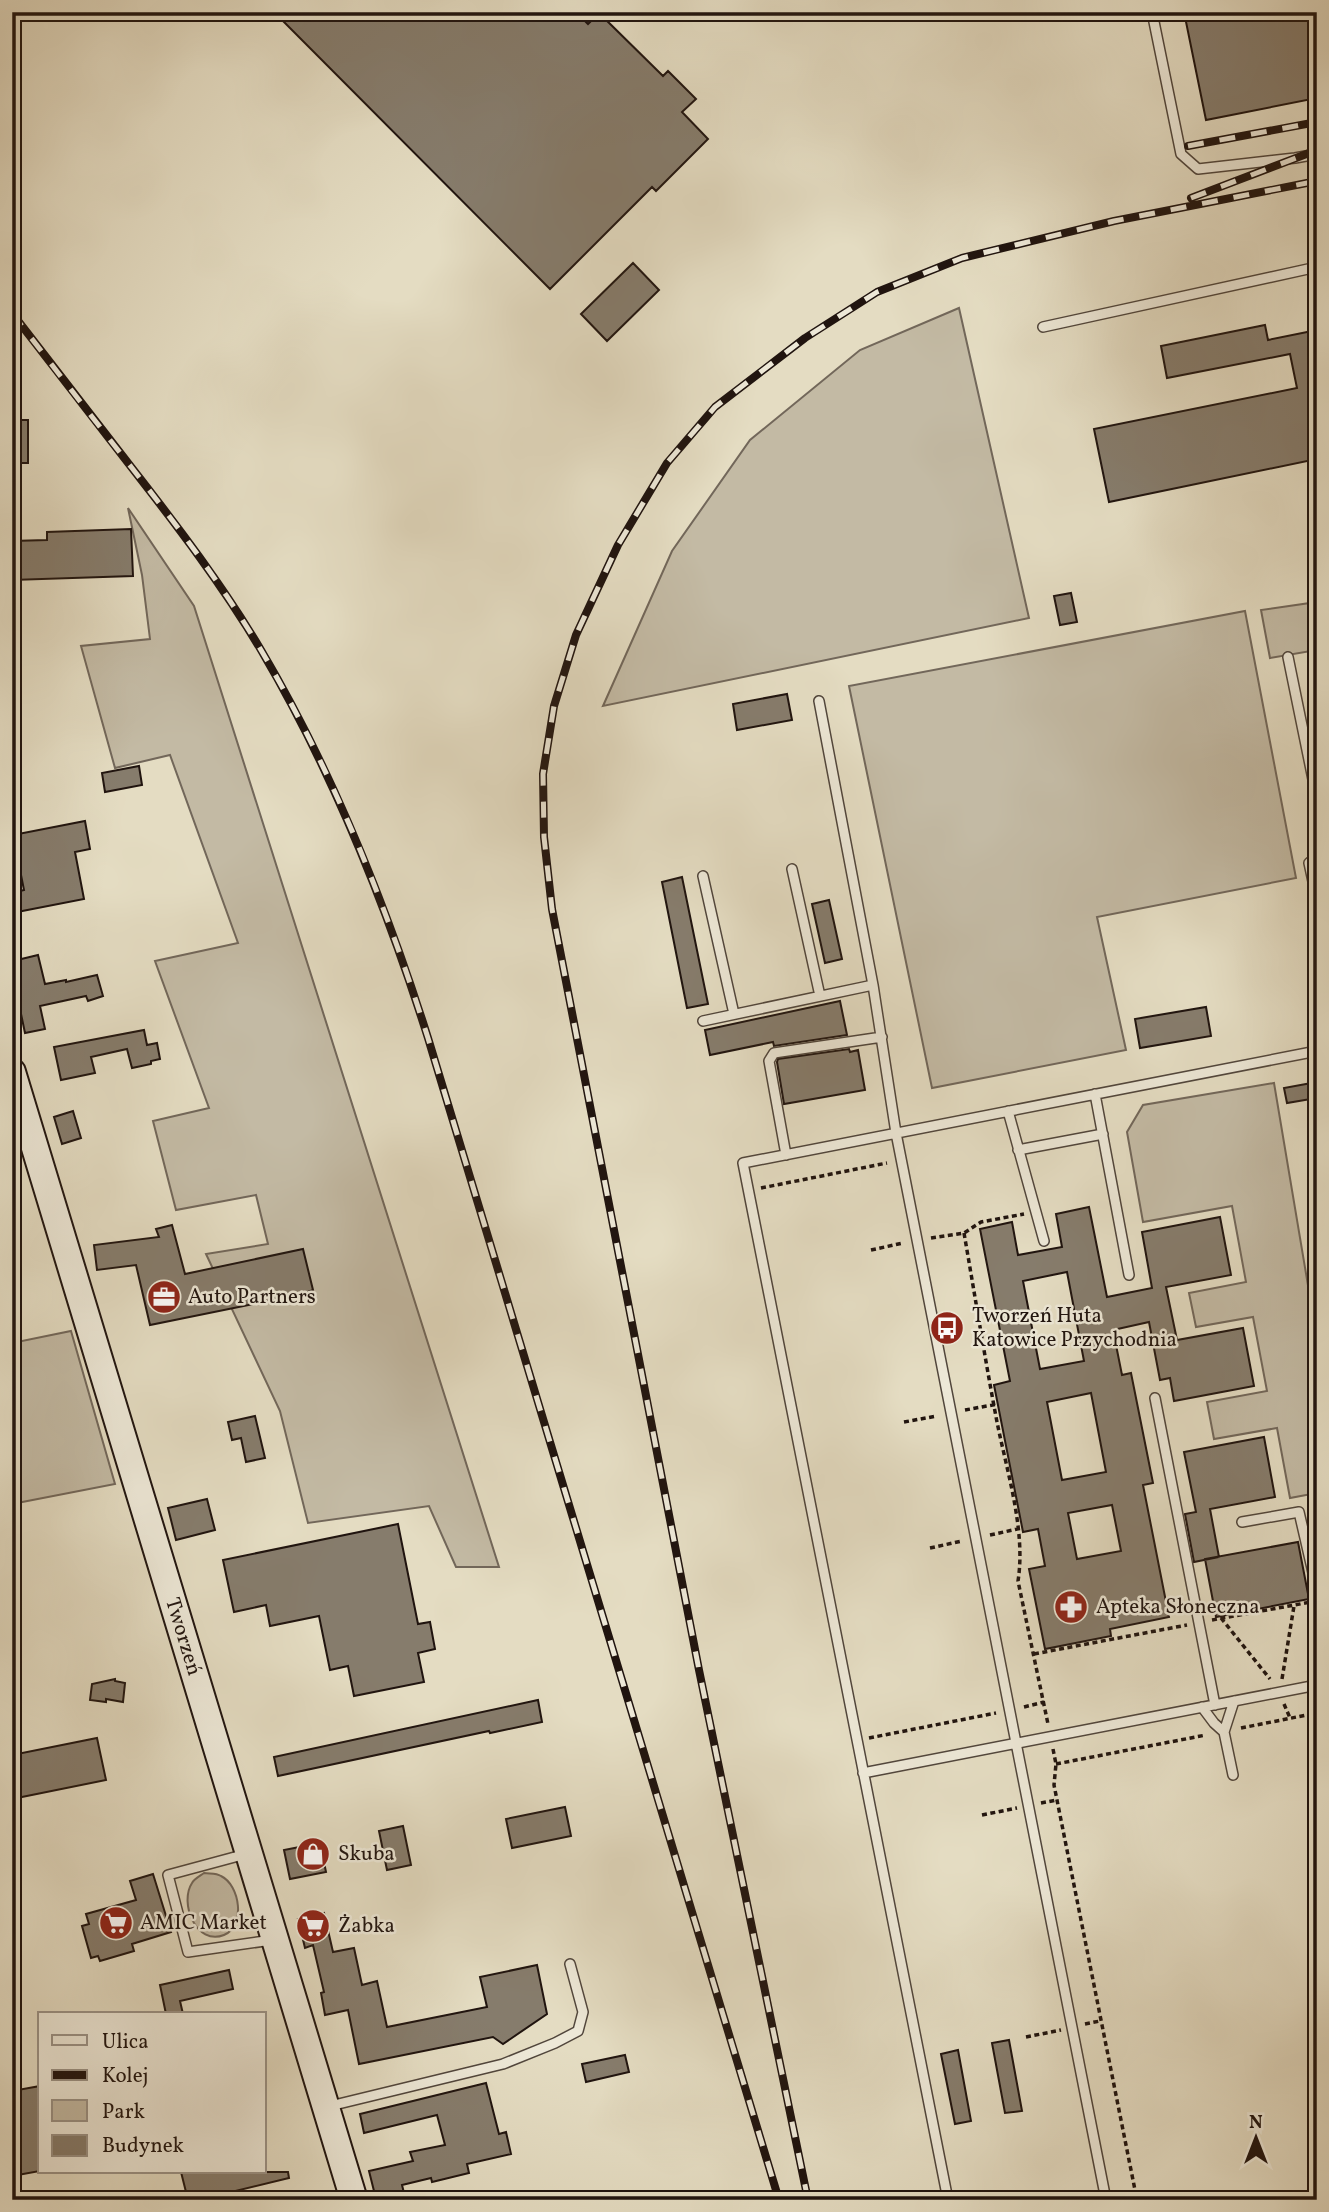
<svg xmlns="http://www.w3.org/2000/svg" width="1329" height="2212" viewBox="0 0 1329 2212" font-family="Vollkorn,serif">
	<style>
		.green { fill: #c3baa4; stroke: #72675a; stroke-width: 2 }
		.building { fill: #867c6c; stroke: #20140f; stroke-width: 2; fill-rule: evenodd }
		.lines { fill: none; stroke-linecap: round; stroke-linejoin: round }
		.lane-casing { stroke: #51463c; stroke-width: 12 }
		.secondary-casing { stroke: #20140f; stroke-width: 30 }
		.path { stroke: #20140f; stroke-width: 3.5; stroke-dasharray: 5 3.5; stroke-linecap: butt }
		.lane { stroke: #ede8d7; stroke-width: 9 }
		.secondary { stroke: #ede8d7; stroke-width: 26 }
		.rail-casing { stroke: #20140f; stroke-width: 8 }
		.rail { stroke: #ede8d7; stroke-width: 5; stroke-dasharray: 16; stroke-linecap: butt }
		.labels { text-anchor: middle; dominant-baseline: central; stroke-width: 5; stroke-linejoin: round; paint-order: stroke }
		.poi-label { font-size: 21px; fill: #20140f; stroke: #ede8d7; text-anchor: start }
		.street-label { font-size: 21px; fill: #20140f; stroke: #ede8d7 }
	</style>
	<rect width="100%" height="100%" fill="#e4dcc2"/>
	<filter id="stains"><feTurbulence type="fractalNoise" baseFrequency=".00286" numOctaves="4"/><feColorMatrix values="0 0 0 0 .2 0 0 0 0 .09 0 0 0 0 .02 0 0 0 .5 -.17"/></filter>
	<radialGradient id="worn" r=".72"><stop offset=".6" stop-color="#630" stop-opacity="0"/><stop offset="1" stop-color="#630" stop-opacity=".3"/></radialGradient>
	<path class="green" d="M959,308L1029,618L603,706L672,551L750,440L860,350Z
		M128,508L194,606L499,1567H456L429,1506L308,1523L280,1411L206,1254L268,1244L256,1195L176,1210L153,1121L209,1108L155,961L238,943L170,755L115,768L81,646L150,639L142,575Z
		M1317,602V650L1270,658L1261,610Z
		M1245,611L1296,878L1097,917L1126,1050L932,1088L849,686Z
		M1274,1083L1317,1339V1493L1290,1498L1277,1428L1214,1439L1207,1402L1267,1391L1253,1317L1196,1327L1189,1293L1246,1282L1232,1206L1143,1222L1127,1132L1143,1105Z
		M71,1331L115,1484L12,1504V1343Z
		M204,1873C210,1874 216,1873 221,1876C240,1885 246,1926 224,1935C196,1946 179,1903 192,1883C194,1879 200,1876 204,1873Z"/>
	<path class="building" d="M274,12H576L588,24L599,13L663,76L668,71L696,99L682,112L708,139L656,191L652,187L550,289Z
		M1184,12H1317V98L1206,120Z
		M633,263L659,290L607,341L581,314Z
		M1265,325L1268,340L1317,330V459L1109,502L1094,429L1297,388L1290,354L1167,378L1161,346Z
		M12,420H28V463H12Z
		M131,529L133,576L12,580V541L47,540V532Z
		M1071,593L1077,622L1060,625L1054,596Z
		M787,694L792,720L737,730L733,704Z
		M139,766L142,785L105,792L102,773Z
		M85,821L90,849L75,852L84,899L12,913V893L24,890L13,835Z
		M682,877L708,1004L687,1008L662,882Z
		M829,900L842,959L825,963L812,904Z
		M38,955L45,984L66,980V982L97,975L103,996L88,1001L86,996L40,1006L45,1029L25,1033L16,990H19L13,961Z
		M840,1001L847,1035L774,1046L773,1042L710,1055L705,1030Z
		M1206,1007L1211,1036L1140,1048L1135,1019Z
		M144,1030L147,1045L157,1043L160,1059L151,1061V1064L132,1068L127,1049L91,1057L95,1073L61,1080L54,1047Z
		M849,1049L850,1052L858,1050L865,1090L784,1104L777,1062L778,1059Z
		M1317,1082V1098L1287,1103L1284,1088Z
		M73,1111L81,1138L62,1144L54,1117Z
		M1089,1207L1107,1297L1152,1288L1142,1232L1220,1217L1231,1275L1166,1287L1177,1340L1243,1328L1254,1386L1174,1401L1170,1378L1160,1380L1149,1322L1113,1330L1122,1375L1131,1373L1153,1483L1143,1485L1169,1617L1110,1629L1111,1636L1045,1649L1029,1569L1045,1566L1038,1529L1023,1532L994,1385L1010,1381L980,1229L1012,1222L1018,1255L1062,1247L1056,1214ZM1067,1272L1084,1361L1040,1369L1023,1281ZM1091,1393L1106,1472L1062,1480L1047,1402ZM1112,1505L1121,1551L1077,1559L1068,1513Z
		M172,1225L185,1274L303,1249L313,1290L303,1294L150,1325L136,1265L97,1270L94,1245L159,1237L156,1229Z
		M255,1416L265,1458L246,1462L241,1438L232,1440L228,1422Z
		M1264,1437L1275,1497L1210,1509L1219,1557L1194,1562L1185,1514L1196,1512L1184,1452Z
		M207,1499L215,1530L176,1540L168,1508Z
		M398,1524L418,1624L430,1622L435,1649L418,1653L424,1682L354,1696L348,1666L330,1670L319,1616L270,1626L266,1605L234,1612L223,1560Z
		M1298,1542L1309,1599L1216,1617L1205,1559Z
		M115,1679V1681L125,1683L123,1702L106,1699V1702L90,1700L92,1684Z
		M538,1700L542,1722L490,1733L489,1731L278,1776L274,1757Z
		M97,1738L106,1780L12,1799V1755Z
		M565,1807L571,1836L512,1848L506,1819Z
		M403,1826L411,1865L387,1870L379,1831Z
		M320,1843L326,1872L290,1879L284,1850Z
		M153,1874L171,1932L132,1944L134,1951L100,1961L98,1956L91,1958L82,1926L89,1924L86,1914L136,1900L130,1881Z
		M324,1913L333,1952L354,1948L362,1985L377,1981L387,2027L487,2007L480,1977L537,1965L547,2014L503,2044L493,2037L359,2064L348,2010L325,2015L321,1993L324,1992L313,1945L305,1948L298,1919Z
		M229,1970L233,1989L180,2001L183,2014H166L160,1985Z
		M1009,2040L1022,2111L1005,2113L992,2043Z
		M958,2050L971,2121L955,2124L941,2054Z
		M625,2055L629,2072L586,2082L582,2064Z
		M486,2083L499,2134L506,2132L511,2154L467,2164L469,2173L432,2182L431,2178L402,2185L404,2193L376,2199L369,2171L413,2161L410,2152L445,2145L437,2115L364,2133L360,2114Z
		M40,2086V2171L12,2176V2091Z
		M181,2172H288L289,2178L198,2200H188Z"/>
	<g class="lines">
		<g class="lane-casing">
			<path id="lane" d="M1152,12L1181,154L1198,169L1295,158L1317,154
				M1043,327L1317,267
				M1288,657L1317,799
				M819,701L873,985L896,1133L1106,2200
				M1317,856L1309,863L1314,886L1317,888
				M792,869L820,996
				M703,876L734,1014
				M703,1021L873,985
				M1095,1094L1129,1275
				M1008,1111L1044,1241
				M1018,1150L1103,1134
				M786,1155L769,1061L774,1053L882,1037
				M1155,1398L1215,1705
				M1242,1522L1299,1512L1317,1590
				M1315,1685L1317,1651
				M1202,1707L1214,1723L1224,1732
				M863,1773L1317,1685
				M1233,1775L1224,1732L1234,1701
				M246,1854L168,1875L188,1952L272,1940
				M330,2106L503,2064L555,2043L578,2031L583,2012L570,1964
				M948,2200L743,1163L1317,1051"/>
		</g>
		<g class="secondary-casing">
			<g id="secondary">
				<path id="s1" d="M12,1072L354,2200"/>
			</g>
		</g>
		<path class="path" d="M761,1188L887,1163
			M964,1233C975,1296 985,1359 997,1422C1007,1472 1026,1531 1018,1581L1048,1724
			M931,1238L964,1233L981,1222L1024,1214
			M871,1250L903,1243
			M1317,1299L1315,1310L1317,1319
			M965,1410L998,1404
			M904,1422L937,1416
			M990,1535L1022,1528
			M930,1548L962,1541
			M1221,1618L1270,1679
			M1212,1620L1311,1602
			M1034,1654L1187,1625
			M1282,1679L1294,1606
			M1284,1704L1290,1718
			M1024,1707L1044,1702
			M1241,1728L1317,1713
			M869,1738L996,1713
			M1053,1749L1056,1764L1054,1785L1137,2200
			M1056,1764L1206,1735
			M1041,1803L1057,1800
			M982,1815L1017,1808
			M1085,2024L1100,2021
			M1026,2037L1061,2030"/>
		<use href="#lane" class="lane"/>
		<use href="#secondary" class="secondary"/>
		<g class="rail-casing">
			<path id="rail" d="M1188,146L1317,122
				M1191,198L1317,150
				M12,313C52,365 92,417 132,468C178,527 223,586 261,650C333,772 385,902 428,1038L779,2200
				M808,2200L699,1670L552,909L544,837L543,774L554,706L576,635L618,545L667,463L715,407L805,338L877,292L962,258L1114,221L1317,181"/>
		</g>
		<use href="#rail" class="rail"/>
	</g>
	<defs>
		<g id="office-disc" transform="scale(1.75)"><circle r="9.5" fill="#8f2418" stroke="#ede8d7"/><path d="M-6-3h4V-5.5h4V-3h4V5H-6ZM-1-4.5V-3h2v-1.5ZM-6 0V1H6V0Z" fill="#fff"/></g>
		<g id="bus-disc" transform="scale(1.75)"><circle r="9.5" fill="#8f2418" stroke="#ede8d7"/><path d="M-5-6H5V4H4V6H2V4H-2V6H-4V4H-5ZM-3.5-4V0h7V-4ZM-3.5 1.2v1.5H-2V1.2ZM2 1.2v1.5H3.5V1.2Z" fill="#fff"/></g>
		<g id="pharmacy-disc" transform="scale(1.75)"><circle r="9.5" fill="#8f2418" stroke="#ede8d7"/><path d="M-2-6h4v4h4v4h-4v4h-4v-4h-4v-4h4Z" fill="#fff"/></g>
		<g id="shop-disc" transform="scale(1.75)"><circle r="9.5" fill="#8f2418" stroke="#ede8d7"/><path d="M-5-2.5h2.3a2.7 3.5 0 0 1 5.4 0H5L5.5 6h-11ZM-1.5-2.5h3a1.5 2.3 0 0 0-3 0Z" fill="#fff"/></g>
		<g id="supermarket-disc" transform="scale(1.75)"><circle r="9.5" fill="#8f2418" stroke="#ede8d7"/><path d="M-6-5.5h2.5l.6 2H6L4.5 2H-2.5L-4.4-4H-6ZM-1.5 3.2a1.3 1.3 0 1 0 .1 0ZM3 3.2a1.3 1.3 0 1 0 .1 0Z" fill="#fff"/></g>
	</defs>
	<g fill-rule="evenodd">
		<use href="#office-disc" x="164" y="1297"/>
		<use href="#bus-disc" x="947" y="1328"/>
		<use href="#pharmacy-disc" x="1071" y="1607"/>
		<use href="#shop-disc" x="313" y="1854"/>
		<use href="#supermarket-disc" x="116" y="1923"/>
		<use href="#supermarket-disc" x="313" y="1926"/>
	</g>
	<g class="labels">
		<g class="poi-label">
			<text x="188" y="1297">Auto Partners</text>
			<text x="972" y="1316">Tworzeń Huta<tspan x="972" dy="24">Katowice Przychodnia</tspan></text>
			<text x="1096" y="1607">Apteka Słoneczna</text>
			<text x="338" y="1854">Skuba</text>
			<text x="140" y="1923">AMIC Market</text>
			<text x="338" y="1926">Żabka</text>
		</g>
		<g class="street-label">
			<text stroke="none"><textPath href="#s1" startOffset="590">Tworzeń</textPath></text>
		</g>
	</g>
	<rect width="1329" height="2212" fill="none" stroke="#e4dcc2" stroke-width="42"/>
	<rect x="14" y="14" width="1301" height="2184" fill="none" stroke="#20140f" stroke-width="3.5"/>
	<rect x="21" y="21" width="1287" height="2170" fill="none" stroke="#20140f" stroke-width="2"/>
	<rect x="38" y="2012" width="228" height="161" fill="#ede8d7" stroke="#9b9387" stroke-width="2"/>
	<rect x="52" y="2035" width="35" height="10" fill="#ede8d7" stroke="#9b9387" stroke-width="2"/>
	<text x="102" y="2048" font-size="21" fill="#20140f">Ulica</text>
	<rect x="52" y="2070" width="35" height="10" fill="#20140f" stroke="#9b9387" stroke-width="2"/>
	<text x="102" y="2082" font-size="21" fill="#20140f">Kolej</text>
	<rect x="52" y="2100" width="35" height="21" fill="#c3baa4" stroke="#9b9387" stroke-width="2"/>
	<text x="102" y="2118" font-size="21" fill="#20140f">Park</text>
	<rect x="52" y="2135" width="35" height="21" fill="#867c6c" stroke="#9b9387" stroke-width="2"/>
	<text x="102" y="2152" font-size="21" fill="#20140f">Budynek</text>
	<g transform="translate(1256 2138)" stroke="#ede8d7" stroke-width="5" paint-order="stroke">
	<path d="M0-5L12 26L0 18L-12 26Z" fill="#20140f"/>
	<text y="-10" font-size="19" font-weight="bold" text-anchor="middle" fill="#20140f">N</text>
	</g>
	<rect width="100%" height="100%" filter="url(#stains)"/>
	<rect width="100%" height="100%" fill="url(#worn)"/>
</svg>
